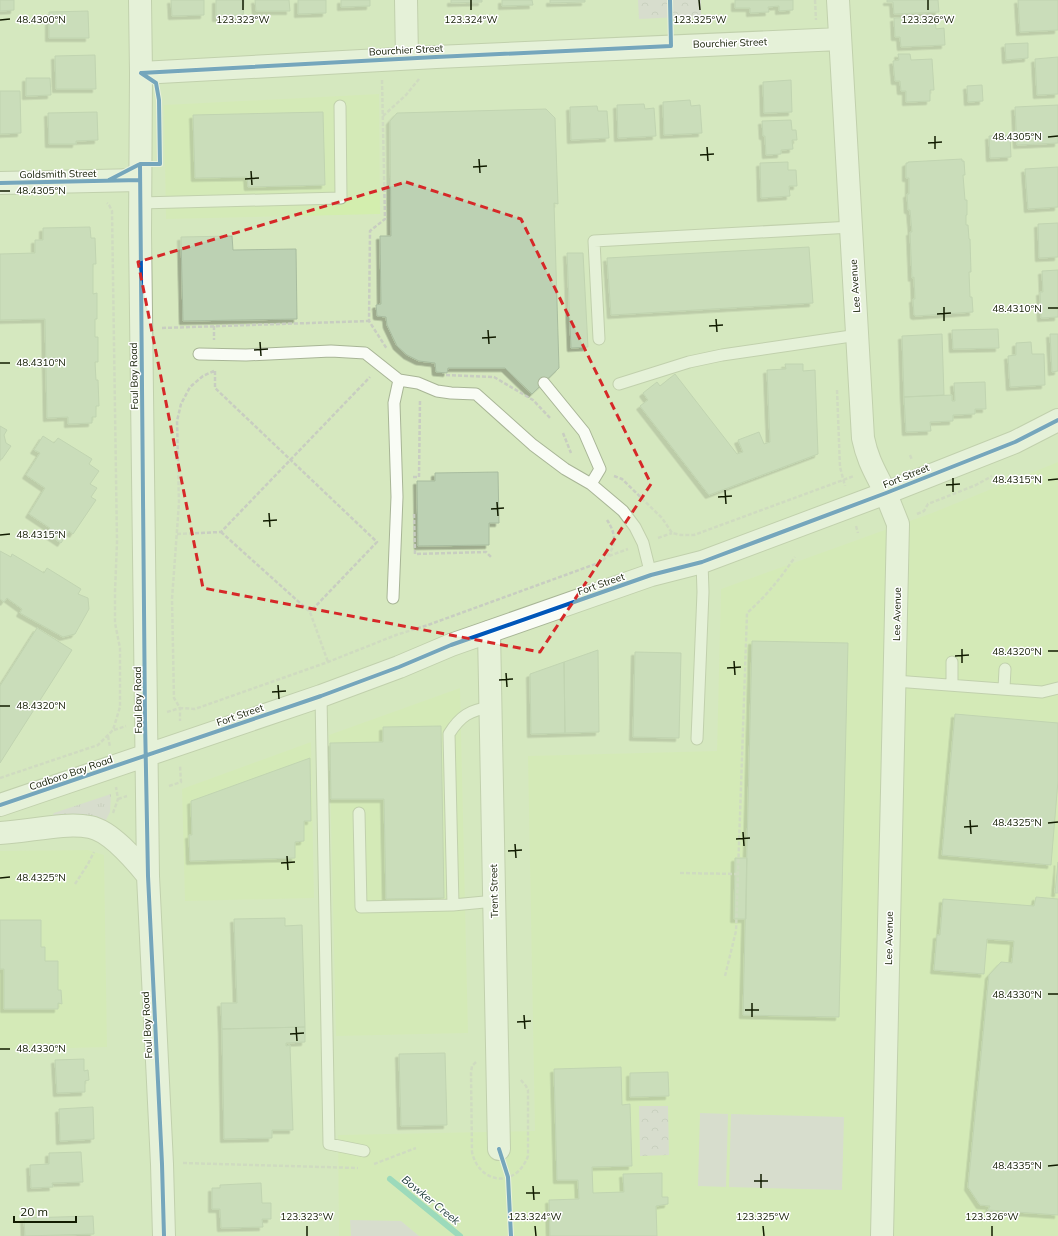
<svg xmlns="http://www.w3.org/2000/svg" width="1058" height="1236" viewBox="0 0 1058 1236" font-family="Mulish,sans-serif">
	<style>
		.built { fill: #d3eeae }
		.grass { fill: url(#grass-tufts) }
		.park { fill: url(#park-crowns) }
		.garden { fill: #d9d1de }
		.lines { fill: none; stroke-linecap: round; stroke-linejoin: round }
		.stream { stroke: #58c9b5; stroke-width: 6 }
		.building { fill: #bcd1b3; stroke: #a8bc9f; filter: url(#shadow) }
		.service-casing { stroke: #a8b596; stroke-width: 13 }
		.minor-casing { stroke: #a8b596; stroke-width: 24 }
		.secondary-casing { stroke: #a8b596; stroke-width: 24 }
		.path { stroke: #c8cdc1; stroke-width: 2.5; stroke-dasharray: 4 2; stroke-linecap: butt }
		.service { stroke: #f9fcf5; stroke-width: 11 }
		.minor { stroke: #f9fcf5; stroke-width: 22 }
		.secondary { stroke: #f9fcf5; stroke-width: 22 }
		.cycleway-casing { stroke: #fff; stroke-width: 6 }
		.cycleway { stroke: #0057b8; stroke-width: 4 }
		.marked { fill: none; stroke: #d62828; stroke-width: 3; stroke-dasharray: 8 5; stroke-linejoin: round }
		.ticks { fill: none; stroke: #121c01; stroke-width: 1.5 }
		.labels { text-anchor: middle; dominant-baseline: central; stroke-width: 3; stroke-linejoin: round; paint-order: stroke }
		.street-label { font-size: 10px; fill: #121c01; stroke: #fff }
		.water-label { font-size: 11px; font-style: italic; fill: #264340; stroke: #fff }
		.ticks-label { font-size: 10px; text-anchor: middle; fill: #121c01; stroke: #fff; stroke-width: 3; stroke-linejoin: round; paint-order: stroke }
	</style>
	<defs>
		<pattern id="grass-tufts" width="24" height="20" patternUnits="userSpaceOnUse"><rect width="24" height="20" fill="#d9d1de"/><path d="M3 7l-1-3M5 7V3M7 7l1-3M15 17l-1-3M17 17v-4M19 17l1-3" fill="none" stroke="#b9b3bd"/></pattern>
		<pattern id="park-crowns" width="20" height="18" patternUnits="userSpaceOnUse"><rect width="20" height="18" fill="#d9d1de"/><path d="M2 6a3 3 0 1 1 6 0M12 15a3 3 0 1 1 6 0" fill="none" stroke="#b9b3bd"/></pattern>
		<filter id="shadow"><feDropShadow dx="-3.5" dy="3.5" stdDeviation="0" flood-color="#0004"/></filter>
	</defs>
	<rect width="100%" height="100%" fill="#d6e8bf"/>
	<path class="built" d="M379,94L380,214L166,219L164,105Z
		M1058,462V1236H339L338,1135L535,1131L528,756L717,751L721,589L932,513Z
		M460,688L468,1033L336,1036L329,735Z
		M311,742L314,898L185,901L182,789Z
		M88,850L104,855L107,1047L0,1050V851Z"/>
	<path class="grass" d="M111,794L110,812L103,826L52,816L54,813Z"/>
	<path class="park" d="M638,0H701V16L639,19Z
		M639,1106H668L669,1155L640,1156Z"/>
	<path class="garden" d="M700,1113L728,1114L726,1187L698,1186Z
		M731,1114L844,1117L842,1190L729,1187Z
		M350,1220L401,1221L419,1236H351Z"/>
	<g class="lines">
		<path class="stream" d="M390,1179L460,1236"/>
	</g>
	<path class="building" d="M0,0H14V10L0,11Z
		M171,0H204V15L172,16Z
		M216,0H244L243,18H216Z
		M255,0H289L290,11H256Z
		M298,0H326V13L298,14Z
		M341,0H370V6L341,7Z
		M451,0H482V2L451,3Z
		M502,0H532L533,5L502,6Z
		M550,0H585V2L550,3Z
		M735,0H793V10L779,11V6L768,7L769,12L750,13V8H735Z
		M887,0H938L939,12L894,14L893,2H887Z
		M1018,0H1058V30L1020,32Z
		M88,11L89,38H49V12Z
		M935,16L936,29L944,28L945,45L901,47L900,37H895L894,18Z
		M1028,43V58L1006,60L1005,44Z
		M898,54H910L911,60L932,59L934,90H930V101L906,102V91H901L900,81H895L893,61L899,60Z
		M95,55L96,89H56L55,56Z
		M1058,57V94L1037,95L1035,59Z
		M26,78H50L51,95L26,96Z
		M791,80L792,112L764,113L763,82Z
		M982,85L983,101L968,102L967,86Z
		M0,91H20L21,133L0,134Z
		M690,100L691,106L700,105L702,133L664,135L663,102Z
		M644,104L645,109L654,108L656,136L618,138L617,105Z
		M1058,105V143L1017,145L1015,107Z
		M597,106L598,111H607L609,138L571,140L570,107Z
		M546,109L555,118L558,204L554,203L559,368L532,394L505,368H448L447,373L436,372L435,363L419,361L407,355L397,346L387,325L386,317L377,316L376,305L381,304L380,236H391L390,121L397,113Z
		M97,112L98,140L76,141V144H49L48,113Z
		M323,112L325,185L248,187L247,177L195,178L193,115Z
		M791,120L792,130H796L797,140H792L793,149L781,150V154L766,155L765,136H763L762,121Z
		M1010,135L1011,157L990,158L989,136Z
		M962,159V161H964L965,175H963L965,200H967V215H966V225H968L969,239H970L971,272H969L970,297H972L973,312L916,316L914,315L913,299H915L914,277L912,278L910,232H912L910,210H908L907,194H909V178H906V163H908V162Z
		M788,162V170H796L797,186H789L790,196L761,198L760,163Z
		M1058,167V207L1028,209L1025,169Z
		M1058,223V257L1039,258L1038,224Z
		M90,227L91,238H95L96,264H93V294L97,293V319H95V337H98V362H95L96,380H98L99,406H96V417H92V423L68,424V417L47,418L45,319L0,320V254L35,253V240H43V228Z
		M232,236L233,250L296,249L297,319L183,321L181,237Z
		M809,247L813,303L611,315L607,258Z
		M567,253H583L588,347L571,348Z
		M1058,270V317L1041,318L1040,292H1043L1042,271Z
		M998,329L999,348L953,349L952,330Z
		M942,334L944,395L904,397L902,336Z
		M1050,334H1058V371L1052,372Z
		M1031,342L1032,354H1044L1045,385L1010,387L1008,356L1016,355V343Z
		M785,364H803V371L815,370L818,454L709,495L640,406L648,400L643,393L657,382L660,386L675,374L737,454L743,452L738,440L759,432L764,444L770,442L767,370L786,369Z
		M985,382L986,409H975V414L953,415V421L930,422L931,431L906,432L904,397L952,395V401H955L954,383Z
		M0,426L7,430L4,435L6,443L11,446L2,459H1L0,460Z
		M43,436L54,443L58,438L92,459L89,464L99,471L90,484L97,488L91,497L96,500L73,534L69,531L61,543L46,533L50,528L29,514L45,488L26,475L40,453L34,450Z
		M498,472L499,523H489V545L418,546L417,481H435V473Z
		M0,551L11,557L12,554L44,573L47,568L81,589L78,594L88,598L89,609L75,634L63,637L20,613L22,609L7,598L4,602L0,599Z
		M37,628L72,650L0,763V686Z
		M752,641L848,643L839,1017L743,1015Z
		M598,650L599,732L565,733L564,662Z
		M635,652L681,653L679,738L633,737Z
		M564,662L565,733L531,734L530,674Z
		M955,714L1058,723V781L1051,865L942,855Z
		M441,726L444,898L386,899L384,799H331L330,743L383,742V727Z
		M310,758L311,821H304V841L295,842V858L190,861L189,835H192L191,801Z
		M735,858H747L746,919H734Z
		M1058,862V893H1055Z
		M1036,897L1058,899V1215L988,1210L990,1206L980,1205L968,1187L989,975L1001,962L1012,963L1014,941L987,939L984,974L934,970L937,935H940L943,899L1034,906Z
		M285,918V926L302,925L305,1027L222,1029L221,1003H237L234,919Z
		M0,920H41V947H45V961H58V990H61L62,1004L58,1003V1009H4V969H0Z
		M305,1027V1042L286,1043V1046L290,1045L293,1130H272V1138L224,1139L222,1029Z
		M445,1053L447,1125L401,1126L399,1054Z
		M84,1059V1071L88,1070L89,1080L85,1081V1092L57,1093L55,1060Z
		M621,1067L622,1105L630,1104L632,1166L592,1167L593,1193L624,1192L623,1174L662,1173V1197H668V1204L656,1206L657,1236H550L549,1200L579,1199L578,1180H557L554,1069Z
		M668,1072L669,1096L630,1097V1073Z
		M93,1107L94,1139L60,1141L59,1109Z
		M81,1152L83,1182L52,1183L53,1187L31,1188L30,1165L49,1164V1153Z
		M261,1183L262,1203H271V1219H262L263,1227L221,1228L220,1209H212V1188H220V1185Z
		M93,1216L94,1234L25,1236L24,1218Z"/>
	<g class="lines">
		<g class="service-casing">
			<path id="service" d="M140,203L341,198L340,106
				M599,339L594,241L852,227
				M199,354L246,355L331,351L365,353L399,380L418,383L437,391L451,393L476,394L533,445L565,469L591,484L623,511L635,527L643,543L651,575
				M544,383L584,432L600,469L591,484
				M619,384L689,362L722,355L858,335
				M393,598L397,497L394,403L399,380
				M895,681L1042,692L1058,688
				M952,684V662
				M1004,688L1005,669
				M321,696L329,1144L364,1151
				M697,739L703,592L702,562
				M359,813L361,907L453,905L495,901
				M453,905L449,734C460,716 470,710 491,707"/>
		</g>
		<g class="minor-casing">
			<path id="minor" d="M406,0L407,58
				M838,0L863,438C868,462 876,473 886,494C890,504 894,514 898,524L882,1236
				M141,73L436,57L840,39
				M0,183L140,180
				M489,632L499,1149"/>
		</g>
		<g class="secondary-casing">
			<path id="secondary" d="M140,0L141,73L140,233L148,876L162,1164L164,1236
				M0,805L321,696L399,667L451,645L651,575L702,562L886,493L1015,442L1058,420
				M0,833C28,832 63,822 90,827C111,831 135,860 148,876"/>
		</g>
		<path class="path" d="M815,0L816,20
			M382,80L385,219L370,231L369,321L387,349
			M383,116L406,95L419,79
			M214,326V340
			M162,328L369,321
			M214,371L203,376L190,387L181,404L177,421L179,503L172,599L174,698L180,708L195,709L328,662L396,635L428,625L601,562C616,550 618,536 607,520
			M215,371V388L377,542L310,612
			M446,375L494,377L533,400L551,419
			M837,390L840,467L845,486
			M563,433L571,453
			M910,455L912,460
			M614,476L622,479L662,518L672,533L681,535H694L854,476
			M413,477H419L420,400
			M414,514L415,554L486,552L491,557
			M917,514L924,511L928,504L976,485L992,476
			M856,526L858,533
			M221,532L310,612L328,662
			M177,534L221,532L370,377
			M658,538L672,533
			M609,556L628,549
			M167,712L180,708V721
			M114,730L126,726
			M108,736L110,747
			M0,778L98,745L113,730L120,707V648L115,623V592L117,542L112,211L109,205L107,203
			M169,786L181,782L180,766
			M118,799L127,796
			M113,813L118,799L116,787
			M680,873L738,874
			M75,884L88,864L94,852
			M725,976L736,931L747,613C768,594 779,580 795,557
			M476,1062L472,1066L471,1073L472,1152C479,1184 516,1189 528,1156V1090L526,1086L520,1079
			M183,1163L358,1168
			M374,1164L416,1148"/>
		<use href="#service" class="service"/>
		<use href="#minor" class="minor"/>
		<use href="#secondary" class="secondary"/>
		<g class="cycleway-casing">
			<path id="cycleway" d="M141,73L436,57L671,46L670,0
				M140,164L145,719L148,876L162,1164L164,1236
				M109,180L140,164H160L159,100L156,83L141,73
				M0,183L140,180
				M0,805L321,696L399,667L451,645L651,575L702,562L886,493L1015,442L1058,420
				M499,1149L508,1177L511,1236"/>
		</g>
		<use href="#cycleway" class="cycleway"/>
	</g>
	<path d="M0 0H1058V1236H0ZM406,182L521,219L651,484L540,652L203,588L138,262Z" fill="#d6e8bf" fill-opacity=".55" fill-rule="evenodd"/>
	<path class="marked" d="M406,182L521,219L651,484L540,652L203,588L138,262Z"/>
	<path class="ticks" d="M243,0V10M471,0V10M699,0L700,10M928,0V10M0,20L10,19M935,136V149M1048,137L1058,136M928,143L942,142M707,147L708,161M700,155L714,154M479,159L480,173M473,167L487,166M251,171L252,185M245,179L259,178M0,191H10M944,307V321M1048,308H1058M937,314L951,313M716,319L717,332M709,326L723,325M488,330L489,344M482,338L496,337M260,342L261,356M254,350L268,349M0,363H10M953,478V492M1048,480L1058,479M946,485L960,484M725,490L726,504M718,497L732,496M497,502L498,516M491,509L504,508M269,513L270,527M263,521L277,520M0,535L10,534M962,649V663M1048,651H1058M955,656L969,655M734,661L735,675M727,668L741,667M506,673L507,687M499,680L513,679M278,685L279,699M272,692L286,691M0,706H10M970,820L971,834M1048,823L1058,822M964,827L978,826M743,832L744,846M736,839L750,838M515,844L516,858M508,851L522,850M287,856L288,870M281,863L295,862M0,878L10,877M1048,994H1058M752,1003V1017M745,1010H759M524,1015L525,1029M517,1022L531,1021M296,1027L297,1041M290,1034L304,1033M0,1049H10M1048,1166L1058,1165M761,1174V1188M754,1181H768M533,1186L534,1200M526,1193H540M307,1226V1236M535,1226L536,1236M763,1226L764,1236M992,1226V1236"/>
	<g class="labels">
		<g class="street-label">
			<text transform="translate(730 43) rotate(-2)">Bourchier Street</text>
			<text transform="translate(406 50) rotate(-3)">Bourchier Street</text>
			<text transform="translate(58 174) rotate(-1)">Goldsmith Street</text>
			<text transform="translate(855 286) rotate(-94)">Lee Avenue</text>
			<text transform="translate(134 376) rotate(-91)">Foul Bay Road</text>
			<text transform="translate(906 476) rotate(-22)">Fort Street</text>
			<text transform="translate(601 584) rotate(-19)">Fort Street</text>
			<text transform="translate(897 614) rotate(-89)">Lee Avenue</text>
			<text transform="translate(138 700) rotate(-91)">Foul Bay Road</text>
			<text transform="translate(240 715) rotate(-19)">Fort Street</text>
			<text transform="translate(71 773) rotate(-19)">Cadboro Bay Road</text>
			<text transform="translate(494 891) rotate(-91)">Trent Street</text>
			<text transform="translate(889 938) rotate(-89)">Lee Avenue</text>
			<text transform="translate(147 1025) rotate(-93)">Foul Bay Road</text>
		</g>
		<g class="water-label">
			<text transform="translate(431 1200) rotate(39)">Bowker Creek</text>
		</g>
	</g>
	<g class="ticks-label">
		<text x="41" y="23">48.4300°N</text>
		<text x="243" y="23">123.323°W</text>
		<text x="471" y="23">123.324°W</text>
		<text x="700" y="23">123.325°W</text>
		<text x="928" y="23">123.326°W</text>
		<text x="1017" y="140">48.4305°N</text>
		<text x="41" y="194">48.4305°N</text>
		<text x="1017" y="312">48.4310°N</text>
		<text x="41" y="366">48.4310°N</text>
		<text x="1017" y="483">48.4315°N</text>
		<text x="41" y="538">48.4315°N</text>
		<text x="1017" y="655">48.4320°N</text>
		<text x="41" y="709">48.4320°N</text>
		<text x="1017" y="826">48.4325°N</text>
		<text x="41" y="881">48.4325°N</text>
		<text x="1017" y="998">48.4330°N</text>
		<text x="41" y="1052">48.4330°N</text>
		<text x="1017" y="1169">48.4335°N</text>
		<text x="307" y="1220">123.323°W</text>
		<text x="535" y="1220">123.324°W</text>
		<text x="763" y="1220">123.325°W</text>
		<text x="992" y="1220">123.326°W</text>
	</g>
	<path d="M14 1216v6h62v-6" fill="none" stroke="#121c01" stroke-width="2"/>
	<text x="20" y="1216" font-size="12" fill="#121c01" stroke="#ffffff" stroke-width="3" paint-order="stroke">20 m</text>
</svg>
